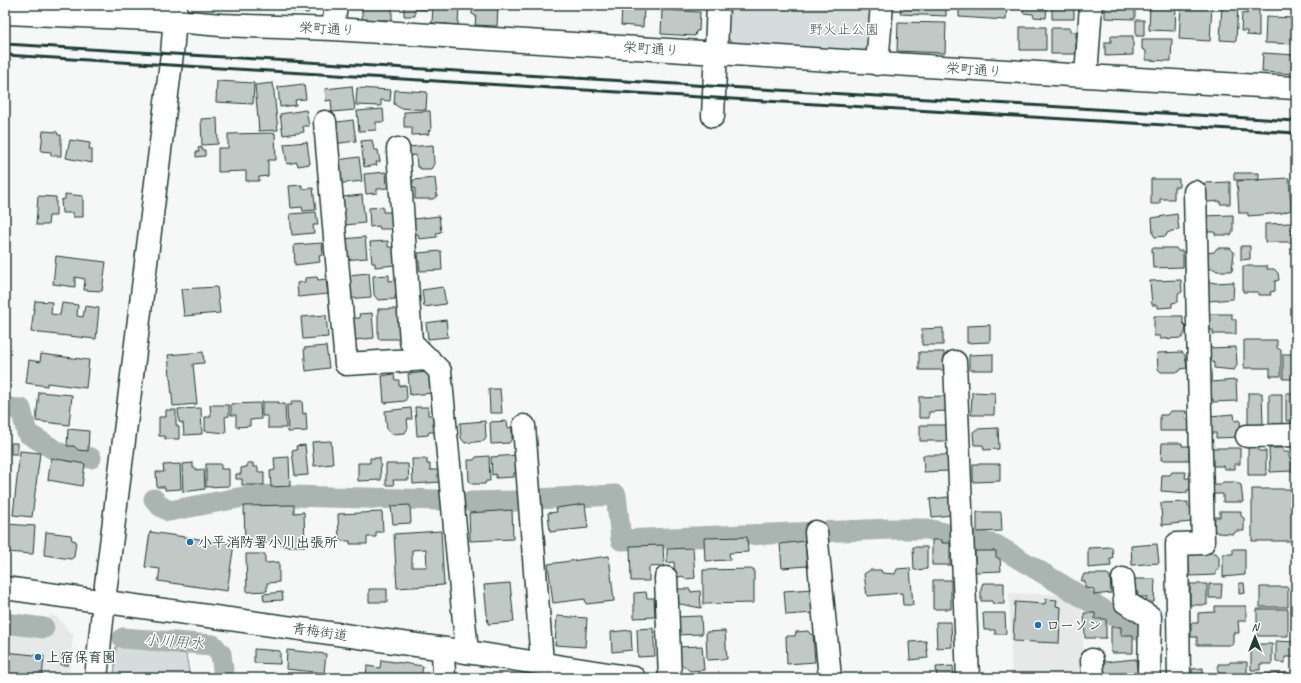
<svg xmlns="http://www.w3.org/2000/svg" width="1301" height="683" viewBox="0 0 1301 683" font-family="Caveat,'Klee One',sans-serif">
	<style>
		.built { fill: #e6e9e8 }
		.green { fill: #d6dcdb; stroke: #7a8c88 }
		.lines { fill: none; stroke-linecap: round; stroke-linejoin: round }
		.canal { stroke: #aab5b1; stroke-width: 21 }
		.building { fill: #c0c9c6; stroke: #1f3d34; fill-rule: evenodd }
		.minor-casing { stroke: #1f3d34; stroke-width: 25 }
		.major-casing { stroke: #1f3d34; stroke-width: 25 }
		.minor { stroke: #fff; stroke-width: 22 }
		.major { stroke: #fff; stroke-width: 22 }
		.rail { stroke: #1f3d34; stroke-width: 3 }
		.poi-dot { fill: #1f6fb2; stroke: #fff; stroke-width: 1.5 }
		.labels { text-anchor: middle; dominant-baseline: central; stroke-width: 3; stroke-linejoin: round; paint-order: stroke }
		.street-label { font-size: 14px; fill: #1f3d34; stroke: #fff }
		.park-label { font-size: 14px; fill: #445d55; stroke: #fff }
		.poi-label { font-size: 14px; font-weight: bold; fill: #1f3d34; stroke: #fff; text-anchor: start }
		.water-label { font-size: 15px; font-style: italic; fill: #49615a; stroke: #fff }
	</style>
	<rect width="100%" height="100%" fill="#f6f7f7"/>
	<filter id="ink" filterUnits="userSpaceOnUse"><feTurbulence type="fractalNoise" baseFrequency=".025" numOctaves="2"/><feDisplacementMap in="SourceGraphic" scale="8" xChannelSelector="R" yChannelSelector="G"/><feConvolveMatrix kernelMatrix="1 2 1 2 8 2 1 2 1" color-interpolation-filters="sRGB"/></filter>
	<g filter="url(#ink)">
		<path class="built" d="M1009,593L1068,595L1081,602L1085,678H1012Z
			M50,615L58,618L73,635L69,678H5V630L27,633L48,629Z"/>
		<path class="green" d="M729,5H870L868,47L862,54L734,44L727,37Z
			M116,646L186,654L190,678H114Z"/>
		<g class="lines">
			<path class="canal" d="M5,408L21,409L27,433L63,455L91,458
				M154,499L160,506L169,511L254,495L440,500
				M536,499L616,495L621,540L891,529H927L996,545L1137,630
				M469,502L518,501
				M5,623L44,628
				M123,638L213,645L221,654L224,678"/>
		</g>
		<path class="building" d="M293,5H315L308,13L292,11Z
			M362,5H392V20H362Z
			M404,5H429V10L415,9V16H404Z
			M433,5H459L458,25L432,23Z
			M472,5H498L497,26L475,25L476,16L472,14Z
			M901,5H946V16L900,14Z
			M959,5H1007L1006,20L959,17Z
			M1023,5H1047L1046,18L1034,17L1033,14L1023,13Z
			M1052,5H1074V19H1052Z
			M1105,5H1135V19L1105,18Z
			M1150,5H1176L1175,31L1149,30Z
			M1181,5H1212L1210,41L1179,39Z
			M1222,5L1238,6L1236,41L1220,40Z
			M1247,5H1259V36L1247,35V31H1241L1242,13L1247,14Z
			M622,6L644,8L643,27L621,25Z
			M662,10L700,12L699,31H696L695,36L661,34Z
			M1266,17L1296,18V44L1265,43Z
			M1136,20H1144V36H1136Z
			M898,22L946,23L945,53L897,51Z
			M1020,27H1046V50H1020Z
			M1051,28H1070V32H1076V54H1051Z
			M1111,36H1133V55L1105,56V42H1111Z
			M1142,39H1172L1171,61L1146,60V51L1142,49Z
			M1263,53L1296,55V74L1262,72Z
			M217,81L254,83L253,104L216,102Z
			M273,83L278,130L259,131L255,85Z
			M304,84L306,99L295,100L296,105L280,107L278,87Z
			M352,86L355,110L332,112L331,100L326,101L325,89Z
			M357,88L391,90L390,101L381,100V106L356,105Z
			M395,90L427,92L426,110L400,108L394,104Z
			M383,109L384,122H376V130L359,131L357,111Z
			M306,110L309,126H303L304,132L283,135L280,114Z
			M430,111L431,130L428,131L429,134L412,135V127H404V112Z
			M217,118L218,144L202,145L201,119Z
			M353,120L356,141L333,144L330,123Z
			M43,131L57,132L58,135H61V156H51V152L41,151Z
			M275,133L276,160H268V176L259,177V181H246V171L218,172V148H228V134Z
			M70,140L90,143L89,149H92V163L66,158Z
			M372,140L374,150H378L380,162H376L377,165L364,167L361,141Z
			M307,142L310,164L298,166L297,162L287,164L284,144Z
			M433,145L434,164L431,169H421L417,166L416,155L408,156L407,147Z
			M202,147V150H205V156L196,157V152H199L198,148Z
			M359,157L362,181L335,184L337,160Z
			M386,172L387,188L377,189V193L366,194L364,174Z
			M1234,173H1259V180H1234Z
			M435,178L437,196L433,199H415V188H412L413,180Z
			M1289,178L1291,210L1282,213L1248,216V213H1239L1237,181Z
			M1151,179H1179V187H1174V199H1160V204H1151Z
			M1230,182V204H1220V201L1208,202L1204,197V183Z
			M302,185V189L313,188L316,210L303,211L302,207L291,208L289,186Z
			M65,194L83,196V217H73V213H62L61,200L65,199Z
			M362,195L365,223L345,225L342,197Z
			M38,196L56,197V216H49L48,225H36Z
			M383,207V212H392L394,226L390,229H380L379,226L370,227L369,208Z
			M316,212L318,225H313L314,233L292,235L290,214Z
			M1177,214L1179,230L1172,231L1167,233L1166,236L1155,237L1153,234L1152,218Z
			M1233,215V231L1231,235H1215V232H1204L1201,216Z
			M439,216L441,232L436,233L437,237L419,239L418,234H415L414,219Z
			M1291,223L1292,242H1265V224Z
			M365,237L367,258L344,260L342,239Z
			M388,241V247H392L395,252V265L375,267V263H372L370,242Z
			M322,243L323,255L319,256L320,262L295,265L294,245Z
			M1241,246H1250V259L1241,260Z
			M1152,248H1176L1178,251H1183V267L1153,268Z
			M1217,248H1230L1234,252L1232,271H1217L1214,269H1208L1206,253L1214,252Z
			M441,251L442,270L420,271L418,253Z
			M56,256L106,262L102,291L84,290L85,279L75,277V287L53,284Z
			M1243,266H1267V269H1274L1278,273L1279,280L1275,281V291L1270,292L1271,295H1258V292H1243Z
			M369,273L371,297L346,299L348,275Z
			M389,275V281L398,280L399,295L395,296V299L378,300L374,295L373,276Z
			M317,277L318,280L326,279L328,294L298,297L297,283L305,282V278Z
			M1181,280L1182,292L1178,294V302L1172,303V307L1158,308V305H1152L1150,281Z
			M1206,281L1215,283L1234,282L1233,299L1209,301L1206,297Z
			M217,287L220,313L184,316L181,289Z
			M443,287L446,304L424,307L422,290Z
			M35,301L52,302L51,314L60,315L62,303L78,305L77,316L83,317L85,306L99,308L96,339L31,332Z
			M378,309H399L403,339H378Z
			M372,313L374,338L355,340L350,318H360L359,314Z
			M1209,314H1232V319L1236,320V334H1213V330H1207Z
			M326,315L328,337L303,339L301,317Z
			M1154,316H1183V323L1186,326L1185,333L1182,338L1160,339V336H1154Z
			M446,320L448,337L428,339L426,323Z
			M990,325V342L967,343V326Z
			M943,328V345H922V329Z
			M1244,340H1277V348L1281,350V376H1270V368H1244Z
			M326,346L329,368L306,371L304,348Z
			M1236,347L1237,365L1234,370L1214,368V363L1210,359V348Z
			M203,352L204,363L193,364L197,404L173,406L168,355Z
			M919,352H944V370H919Z
			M1182,352L1185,355L1187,368L1181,369L1179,372H1161L1158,369L1157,353Z
			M41,354L89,360L86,388L47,383V386L26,383L29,360L40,362Z
			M993,354V370H969V355Z
			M1283,354H1296V379H1283Z
			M429,372L433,393L410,395L408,374Z
			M394,374L395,380H399V386L406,385L407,397L405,401L384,403L382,376Z
			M1236,380L1237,401L1213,402V399H1209L1208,386H1211V382Z
			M489,389H500L502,413H490Z
			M39,392L72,395L69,425L36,421Z
			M972,392L995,393L994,415H971Z
			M1248,393H1262L1263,425H1248Z
			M1286,393H1296V421H1286Z
			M1269,394H1282V424L1269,423Z
			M946,396V411L929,412V418H919V397Z
			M291,401H302L303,414L306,413L307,431L288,432L287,405H292Z
			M262,402H279V404H285L286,428H268V416H262Z
			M260,403L261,419L250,420V426L236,427V415H231V404Z
			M210,405H229V416L225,417L226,433L205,431V417H211Z
			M415,407H428V415H436L437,429L434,432H429L428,435L417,436Z
			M201,408L202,434L184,435L183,423L179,422L178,409Z
			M411,408L412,419H407L408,428L405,433L392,434L387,430L385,411Z
			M166,410H176V425L179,427V439H165V436H159V417H166Z
			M1170,411H1186L1185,418L1190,421V431H1160V415H1167Z
			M1234,414L1235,421L1240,420L1241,437L1216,438V433H1210L1209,416Z
			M485,421L486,438L484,441L465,443L461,438L460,423Z
			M507,421L508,428L512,427V439L509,443L491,444L490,422Z
			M920,425H947V441H920Z
			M5,426H7L6,450H5Z
			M998,428L999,449L984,450L983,445H974L973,432L977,429Z
			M68,429L89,431L88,451L78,450L74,446H67Z
			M331,441L333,464L314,466L312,442Z
			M11,443H17V454H11Z
			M1162,443H1182V446H1189V460H1161Z
			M305,445L308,475L295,476L292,451L297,450L296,446Z
			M1248,446H1259V451H1266V475H1248Z
			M1211,448H1240V464H1235V469H1225L1223,466H1211Z
			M1269,448H1283V452H1289V458H1292V471L1270,472Z
			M20,451L40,453L32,517L13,515Z
			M517,455L519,472L514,473V477L496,478V474L492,475L491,457Z
			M923,455H949V471L924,472Z
			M489,456L490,481H486L485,484H472L469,481L468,460H474L476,457Z
			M289,457L290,486L271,487L270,471L275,470L274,458Z
			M51,458L85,464L82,486L48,480Z
			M370,458H380L381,480L358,481V463H370Z
			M412,459H427V464H430V470H440V482L413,484Z
			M193,463V468H196V470L204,469L205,489L183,492L182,464Z
			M247,463H253V467H258V472H264V485H242V479H236V474H241V468L247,467Z
			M180,464L181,489L165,490V487H157L156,472H164L163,465Z
			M206,464H221V469H229V486L206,487Z
			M386,464H408L409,480H393L394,485H386Z
			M973,464H1000V481L973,482Z
			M1172,472H1186L1185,478H1190V490H1187V493L1161,491L1162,475H1170Z
			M1223,482H1235L1241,485L1243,502H1223V494H1213V485H1221Z
			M1252,489H1296V541H1252Z
			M949,497L952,515L932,517L930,499Z
			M1188,502V507L1192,508L1191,522L1162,525L1161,503Z
			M585,504L588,528L550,532L548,513L557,512L556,508Z
			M294,505V513L304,512L305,546H281V542L245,543L244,506Z
			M410,505L411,523L393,524L391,506Z
			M512,510L513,539L470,541L469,513Z
			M1220,511H1241V516L1244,518V531H1236L1234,534L1218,533L1214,530L1215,517H1220Z
			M382,512L383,532H376V537H367V544H350V541H339L338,514Z
			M977,512H1001L1002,531L977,532Z
			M6,524L35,526L33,554L5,552Z
			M441,531L444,585L397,588L394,534ZM426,549L427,567H412V550Z
			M46,532L71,535L72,540L76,541L74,557L71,559L44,555Z
			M150,532L234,544L227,591L158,581L160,569L145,567Z
			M747,537L748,552L729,553L730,560L705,561L704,538Z
			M932,540H942V543H950V565H932Z
			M805,541L807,566L782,568L780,544Z
			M1157,544L1159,563L1132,565L1131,546Z
			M663,545L664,566L649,567V581H631L630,546Z
			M913,547H927V569L914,570Z
			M1112,547L1113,559H1110L1111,566L1088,568V548Z
			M693,548L695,578L685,579L683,576L675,578L674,562L667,563V549Z
			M1233,549H1245V575L1223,577V554H1233Z
			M975,551H996V557L1000,559L1001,571L975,572Z
			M1216,553L1219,557V570L1216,571V575L1190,576L1188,554Z
			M246,554H265V563L279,562V582L267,583V591L247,592Z
			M609,556L614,601L586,604L585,599L553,603L548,564Z
			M910,568L913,605H903L902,593L867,596L864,574L870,570H881L882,573L895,574L897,569Z
			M754,569V603L703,604V570Z
			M1084,574H1107L1110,576L1111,593L1094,595V589L1085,588V581H1081Z
			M1132,579H1155L1154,602H1145L1147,597H1137L1138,592H1131Z
			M933,580H951V609H933Z
			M510,583L514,622L488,624L484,585Z
			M983,583H1004V604H993L992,601H981V588Z
			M1239,583H1244L1245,593L1239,594Z
			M1190,584H1207V605H1190Z
			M1209,584H1222L1221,598H1209Z
			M1260,587H1288V607H1260Z
			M369,589H387V602H369Z
			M675,589H690L691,592L700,591L701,608L675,603Z
			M812,589L814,613L786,615L784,591Z
			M282,592L283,600L264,601L263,594Z
			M646,592L647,598H654L655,617L634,618V593Z
			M1046,599L1057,600L1056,606L1061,607L1059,643L1013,641L1015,602L1045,604Z
			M1215,606H1246V621H1238L1239,633H1233V645H1197V637H1191V623H1198V613L1215,612Z
			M1257,609H1288V636H1257Z
			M983,613H1005L1006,634H995V630H984Z
			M1084,613H1095V619H1106V638H1085Z
			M557,616L587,618L585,647L555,645Z
			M701,616L702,634L676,635V617Z
			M936,622H951L952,647L937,648Z
			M1111,627H1121V635H1133V653H1111Z
			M653,628L655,656L638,657L637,629Z
			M631,630L632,650L612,652L611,632Z
			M725,631L727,659L707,660L706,632Z
			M808,631L810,634L813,635L815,662L787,664L786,636H795L796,632Z
			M926,641L928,658L910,660L909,642Z
			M1276,641L1296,642V657H1285V663L1276,662Z
			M1251,644H1272V664H1260V670H1251Z
			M702,646L704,670L690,671L683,665H680L678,647Z
			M254,649L280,651V664L254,663Z
			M287,650L326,654L324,673L286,669Z
			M5,652L44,656L42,678H5Z
			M61,655H68V665H61Z
			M1136,659L1138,678H1108L1105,674L1104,662Z
			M381,660L423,666L421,678H366L367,666L380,668Z
			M1294,661H1296V678H1294Z
			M1230,662H1247V678H1218V664H1229Z
			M953,666L954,678H937L936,667Z
			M1203,668V673H1216V678H1192V669Z
			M1289,673V678H1264V674Z
			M55,674H63V678H55Z"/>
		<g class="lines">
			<g class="minor-casing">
				<path id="minor" d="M5,13L153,19L221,25L333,29L1086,76L1296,88
					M333,29L336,5
					M877,64L882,5
					M1086,76L1091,5
					M713,116L718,5
					M325,122L346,364L429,359
					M398,149L411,342L440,371L467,652
					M955,362L968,678
					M524,426L542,663
					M1247,436L1296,435
					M816,532L830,678
					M666,578L670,678
					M1123,579L1125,602L1150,617L1149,678
					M443,649L444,678
					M1092,660L1093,678
					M96,678L104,601L172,54L176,5
					M1179,678L1177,544L1203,543L1195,192"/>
			</g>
			<g class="major-casing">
				<path id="major" d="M5,588L467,652L634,678"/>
			</g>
			<use href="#minor" class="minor"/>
			<use href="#major" class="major"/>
			<path class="rail" d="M5,44L1296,121
				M5,55L1296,133"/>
		</g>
	</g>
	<g class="poi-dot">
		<circle cx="190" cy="542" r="4"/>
		<circle cx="1038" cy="625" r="4"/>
		<circle cx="38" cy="657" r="4"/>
	</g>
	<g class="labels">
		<g class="street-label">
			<text transform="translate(327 29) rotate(3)">栄町通り</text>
			<text transform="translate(651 49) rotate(4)">栄町通り</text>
			<text transform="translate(974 70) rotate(4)">栄町通り</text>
			<text transform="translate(320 632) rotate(8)">青梅街道</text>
		</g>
		<g class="park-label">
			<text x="844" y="29">野火止公園</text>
		</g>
		<g class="poi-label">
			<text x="198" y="542">小平消防署小川出張所</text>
			<text x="1046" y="625">ローソン</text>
			<text x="46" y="657">上宿保育園</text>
		</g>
		<g class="water-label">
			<text transform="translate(174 642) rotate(4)">小川用水</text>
		</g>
	</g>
	<rect width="1301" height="683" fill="none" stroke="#fff" stroke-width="20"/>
	<rect x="10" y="10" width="1281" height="663" fill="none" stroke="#1f3d34" stroke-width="1.5" filter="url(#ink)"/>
	<g transform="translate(1255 637)" stroke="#ffffff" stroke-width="3" paint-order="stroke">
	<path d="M0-3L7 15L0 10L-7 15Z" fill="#1f3d34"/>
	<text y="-6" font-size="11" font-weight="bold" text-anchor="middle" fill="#1f3d34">N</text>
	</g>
</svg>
